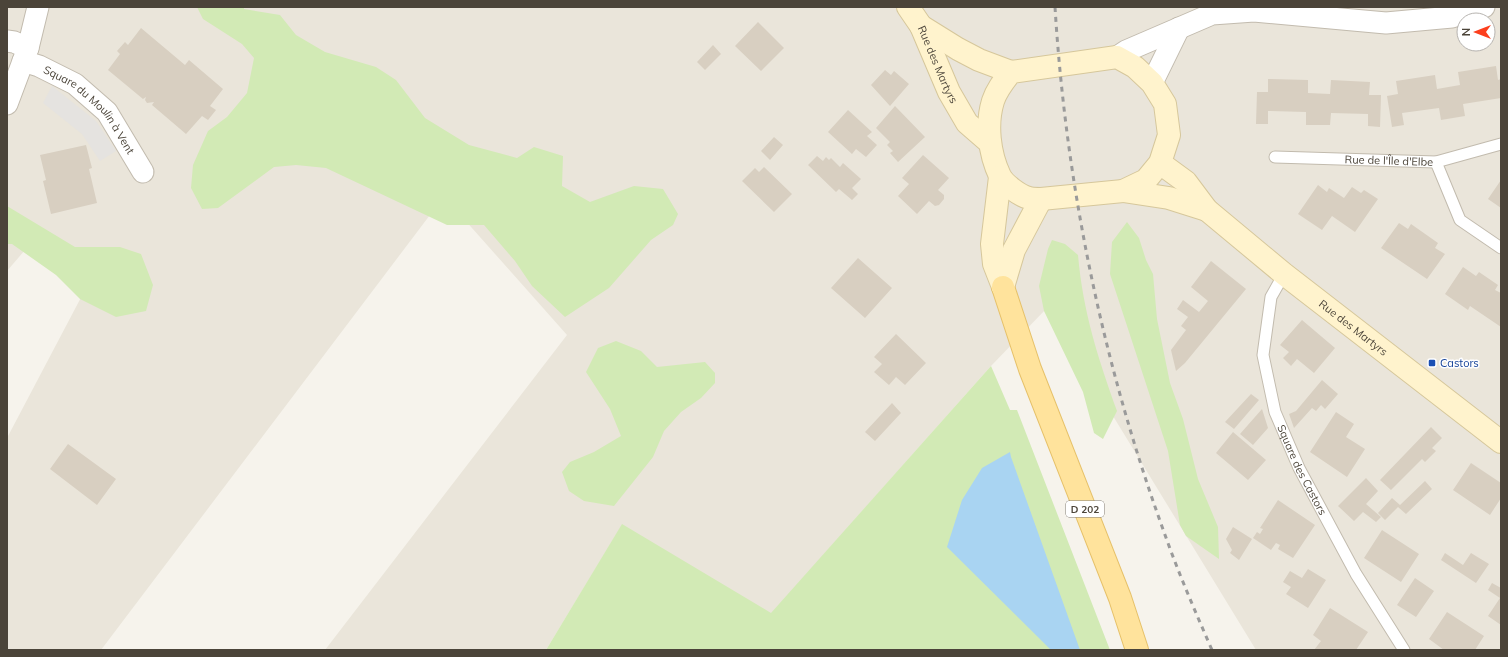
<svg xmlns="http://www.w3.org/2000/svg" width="1508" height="657" viewBox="0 0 1508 657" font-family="Mulish,sans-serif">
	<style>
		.residential { fill: #eae5da; fill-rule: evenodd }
		.green { fill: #d2eab5 }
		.parking { fill: #e5e3e0 }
		.water { fill: #a9d4f2 }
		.building { fill: #d8cfc1 }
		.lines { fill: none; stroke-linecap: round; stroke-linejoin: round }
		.lane-casing { stroke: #c2bbae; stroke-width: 13 }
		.street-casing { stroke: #c2bbae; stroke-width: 23 }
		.secondary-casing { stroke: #d6c79b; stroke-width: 24 }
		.primary-casing { stroke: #e6c16a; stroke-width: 24 }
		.lane { stroke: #fff; stroke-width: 11 }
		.street { stroke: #fff; stroke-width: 21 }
		.secondary { stroke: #fff3cd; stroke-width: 22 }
		.primary { stroke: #ffe39c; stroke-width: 22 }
		.rail { stroke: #9a9a9a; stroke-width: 3; stroke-dasharray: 5 5; stroke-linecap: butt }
		.transit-dot { fill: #1a4fb4; stroke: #fff; stroke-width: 1.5 }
		.labels { text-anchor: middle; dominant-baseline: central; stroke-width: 3; stroke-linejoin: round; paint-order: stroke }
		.shield { fill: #fff; stroke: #817c74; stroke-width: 1 }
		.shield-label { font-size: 10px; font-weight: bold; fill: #4b4439 }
		.street-label { font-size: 11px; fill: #4b4439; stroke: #fff }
		.transit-label { font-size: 11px; fill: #164399; stroke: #fff; text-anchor: start }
	</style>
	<rect width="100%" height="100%" fill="#f6f3ec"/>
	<path class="residential" d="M7,7H1501V650H1256L1047,308L991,366L771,614L622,525L546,650H325L567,335L456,210L436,207L101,650H7V438L96,269L37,236L7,271ZM1464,20H1488V44H1464Z"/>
	<path class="green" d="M197,7H244V9L280,15L296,35L325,52L376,67L396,80L425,118L469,145L517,158L534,147L563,156L562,186L590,202L634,186L663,189L678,214L673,225L651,240L609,288L565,317L532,286L515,261L484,225H447L326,168L296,165L274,167L218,208L202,209L191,188L193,165L208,131L227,117L247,93L254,58L242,44L203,19Z
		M7,206L75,247H120L141,254L153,285L146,311L116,317L80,299L56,275L12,244H7Z
		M1127,222L1139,238L1146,260L1153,274L1157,319L1170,383L1183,419L1198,479L1218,527L1219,559L1186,536L1180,525L1168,451L1110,274L1112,242Z
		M1052,240L1065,244L1078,255C1083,312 1098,358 1117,411L1103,439L1094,433L1083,392L1044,311L1039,286L1048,249Z
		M616,341L641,351L657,367L705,362L715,373V383L701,398L681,412L664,431L653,457L614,506L584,501L569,491L562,472L570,462L594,452L621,436L610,409L586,372L598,348Z
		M991,366L1010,410H1017L1110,650H546L622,524L771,613Z"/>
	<path class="parking" d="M52,86L96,121L116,151L100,161L82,134L43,103Z"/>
	<path class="water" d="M1010,452L1011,457L1080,650H1051L947,547L962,500L982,468Z"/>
	<path class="building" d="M758,22L784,48L761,71L735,46Z
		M141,28L185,65L189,60L223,89L210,106L216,110L208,120L202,116L186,134L152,105L154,102L147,103L145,100L146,97L143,99L108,70L120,54L117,51L125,42L128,45Z
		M713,45L721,54L705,70L697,62Z
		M1496,66L1498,80L1501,79V98L1463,104L1465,116L1441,120L1439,108L1402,113L1404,125L1392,127L1387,96L1398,94L1396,81L1435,75L1437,89L1460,85L1458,72Z
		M885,70L891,75L894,71L909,84L890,106L871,85Z
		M1268,79L1308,80V93L1330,94L1331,80L1370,82L1369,95H1381L1380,127L1368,126V114L1331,113L1330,125H1306V112L1268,111V124H1256L1257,92H1268Z
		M895,106L925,137L898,162L890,153L893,151L887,145L890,142L876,128Z
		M848,110L872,132L867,136L877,145L866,157L856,149L852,154L828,132Z
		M774,137L783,145L770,160L761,151Z
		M86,145L92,168L89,169L97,203L51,214L43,181L46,180L40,155Z
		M923,155L949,178L938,190L944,195V199L939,205L935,206L929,201L917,214L898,196L909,184L902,178Z
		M817,156L823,161L826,157L829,160L831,158L840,167L843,163L861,179L852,188L858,194L852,200L839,189L836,192L808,165Z
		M764,167L792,194L774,212L742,181L755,168L759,172Z
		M1501,180V208L1488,199Z
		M1318,185L1327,192L1329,188L1344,198L1352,187L1361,193L1364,190L1378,199L1355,232L1332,216L1322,230L1298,214Z
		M1399,223L1408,229L1411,224L1438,243L1435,248L1445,254L1427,279L1381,248Z
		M858,258L892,288L865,318L831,288Z
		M1211,261L1246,289L1185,363L1176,371L1171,350L1186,330L1181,326L1188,317L1177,309L1183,300L1199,312L1208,301L1191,287Z
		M1463,267L1476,276L1479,272L1498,285L1495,290L1501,293V327L1470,306L1468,310L1445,294Z
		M1302,320L1335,348L1314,373L1297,359L1291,366L1283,358L1289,352L1280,345Z
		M896,334L926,363L905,385L896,377L889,385L874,372L882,364L874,357Z
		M1322,380L1338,394L1325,409L1321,405L1316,411L1312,408L1294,428L1289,414L1296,411Z
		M1251,394L1259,400L1234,429L1225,422Z
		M892,403L901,413L875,441L865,432Z
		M1262,409L1268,428L1253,445L1240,434Z
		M1336,412L1354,424L1346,437L1365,449L1347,477L1310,452Z
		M1431,427L1442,438L1432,448L1436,451L1425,462L1422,459L1391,490L1380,480Z
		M1233,432L1266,460L1248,480L1216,453Z
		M68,444L116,479L97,505L50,469Z
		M1471,463L1501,483V498L1490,515L1453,490Z
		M1366,478L1378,491L1366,504L1381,517L1376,522L1363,512L1354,521L1338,506Z
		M1425,481L1432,489L1406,514L1398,507L1385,520L1378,513L1392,498L1400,505Z
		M1278,500L1315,525L1293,558L1278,549L1280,545L1276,543L1271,550L1253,538L1257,532L1260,534L1263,529L1260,528Z
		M1233,527L1252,539L1239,560L1230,553L1232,550L1226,539Z
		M1382,530L1419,554L1401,582L1364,558Z
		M1445,553L1463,565L1471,553L1489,564L1476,583L1441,560Z
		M1308,569L1326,580L1308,608L1286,594L1291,587L1283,582L1290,571L1302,578Z
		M1415,578L1434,591L1416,617L1397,605Z
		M1492,583L1501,588V625L1488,616L1500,598L1488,590Z
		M1330,608L1368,632L1356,650H1314L1321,641L1313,635Z
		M1447,612L1484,636L1475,650H1444L1429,639Z"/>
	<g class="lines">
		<g class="lane-casing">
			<g id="lane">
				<path id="s1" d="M1275,157L1436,162L1501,144"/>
				<path d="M1436,162L1460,220L1501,248"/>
				<path id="s2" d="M1284,274L1271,297L1263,355L1275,412L1299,468L1356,574L1404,650"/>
			</g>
		</g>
		<g class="street-casing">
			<g id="street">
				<path d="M7,41L14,42L28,48"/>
				<path d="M1117,57L1126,51L1212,14L1254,11L1386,23L1452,17L1484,7"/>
				<path id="s3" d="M23,61L39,66L75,84L107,112L143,172"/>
				<path d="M1152,83L1179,28"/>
				<path d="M7,104L28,48L38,7"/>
			</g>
		</g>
		<g class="secondary-casing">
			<g id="secondary">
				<path id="s4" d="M908,7L921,26L949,92L967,123L990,143"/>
				<path d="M921,26L958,49L979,60L1011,72"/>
				<path d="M1117,57L1135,67L1152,83L1165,104L1169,135L1160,163L1146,180L1123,191L1041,199C1037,199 1032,199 1029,198C1020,196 1004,184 1000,176C989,153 986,124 993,101C997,89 1004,81 1011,72Z"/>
				<path id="s5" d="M1160,163L1186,182L1207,210L1284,274L1501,442"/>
				<path d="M1000,177L992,244L994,264L1003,287"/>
				<path d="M1123,191L1169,198L1207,210"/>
				<path d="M1003,287L1014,250L1041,199"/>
			</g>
		</g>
		<g class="primary-casing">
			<path id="primary" d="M1003,287L1030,369L1120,598L1137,650"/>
		</g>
		<use href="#lane" class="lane"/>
		<use href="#street" class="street"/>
		<use href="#secondary" class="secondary"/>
		<use href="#primary" class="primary"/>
		<path class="rail" d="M1055,7C1066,186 1103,364 1164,532C1178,572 1195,611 1212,650"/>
	</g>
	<rect class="transit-dot" x="1428" y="359" width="8" height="8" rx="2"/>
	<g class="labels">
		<rect class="shield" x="1066" y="501" width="38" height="16" rx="3"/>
		<g class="shield-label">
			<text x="1085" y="509">D 202</text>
		</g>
		<g class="street-label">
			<text stroke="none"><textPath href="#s4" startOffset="65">Rue des Martyrs</textPath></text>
			<text stroke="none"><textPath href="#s3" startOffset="85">Square du Moulin à Vent</textPath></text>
			<text stroke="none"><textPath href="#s1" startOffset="114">Rue de l'Île d'Elbe</textPath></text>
			<text stroke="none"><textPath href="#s5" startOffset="255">Rue des Martyrs</textPath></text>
			<text stroke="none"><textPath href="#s2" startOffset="207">Square des Castors</textPath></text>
		</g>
		<g class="transit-label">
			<text x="1440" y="363">Castors</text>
		</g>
	</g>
	<rect width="1508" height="657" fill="none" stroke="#4b4439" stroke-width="16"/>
	<g transform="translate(1476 32) rotate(270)"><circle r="19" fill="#ffffff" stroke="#b7b4b0"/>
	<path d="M0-3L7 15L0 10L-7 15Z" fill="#fc3f1d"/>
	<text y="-6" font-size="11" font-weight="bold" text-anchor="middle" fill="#4b4439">N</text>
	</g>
</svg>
